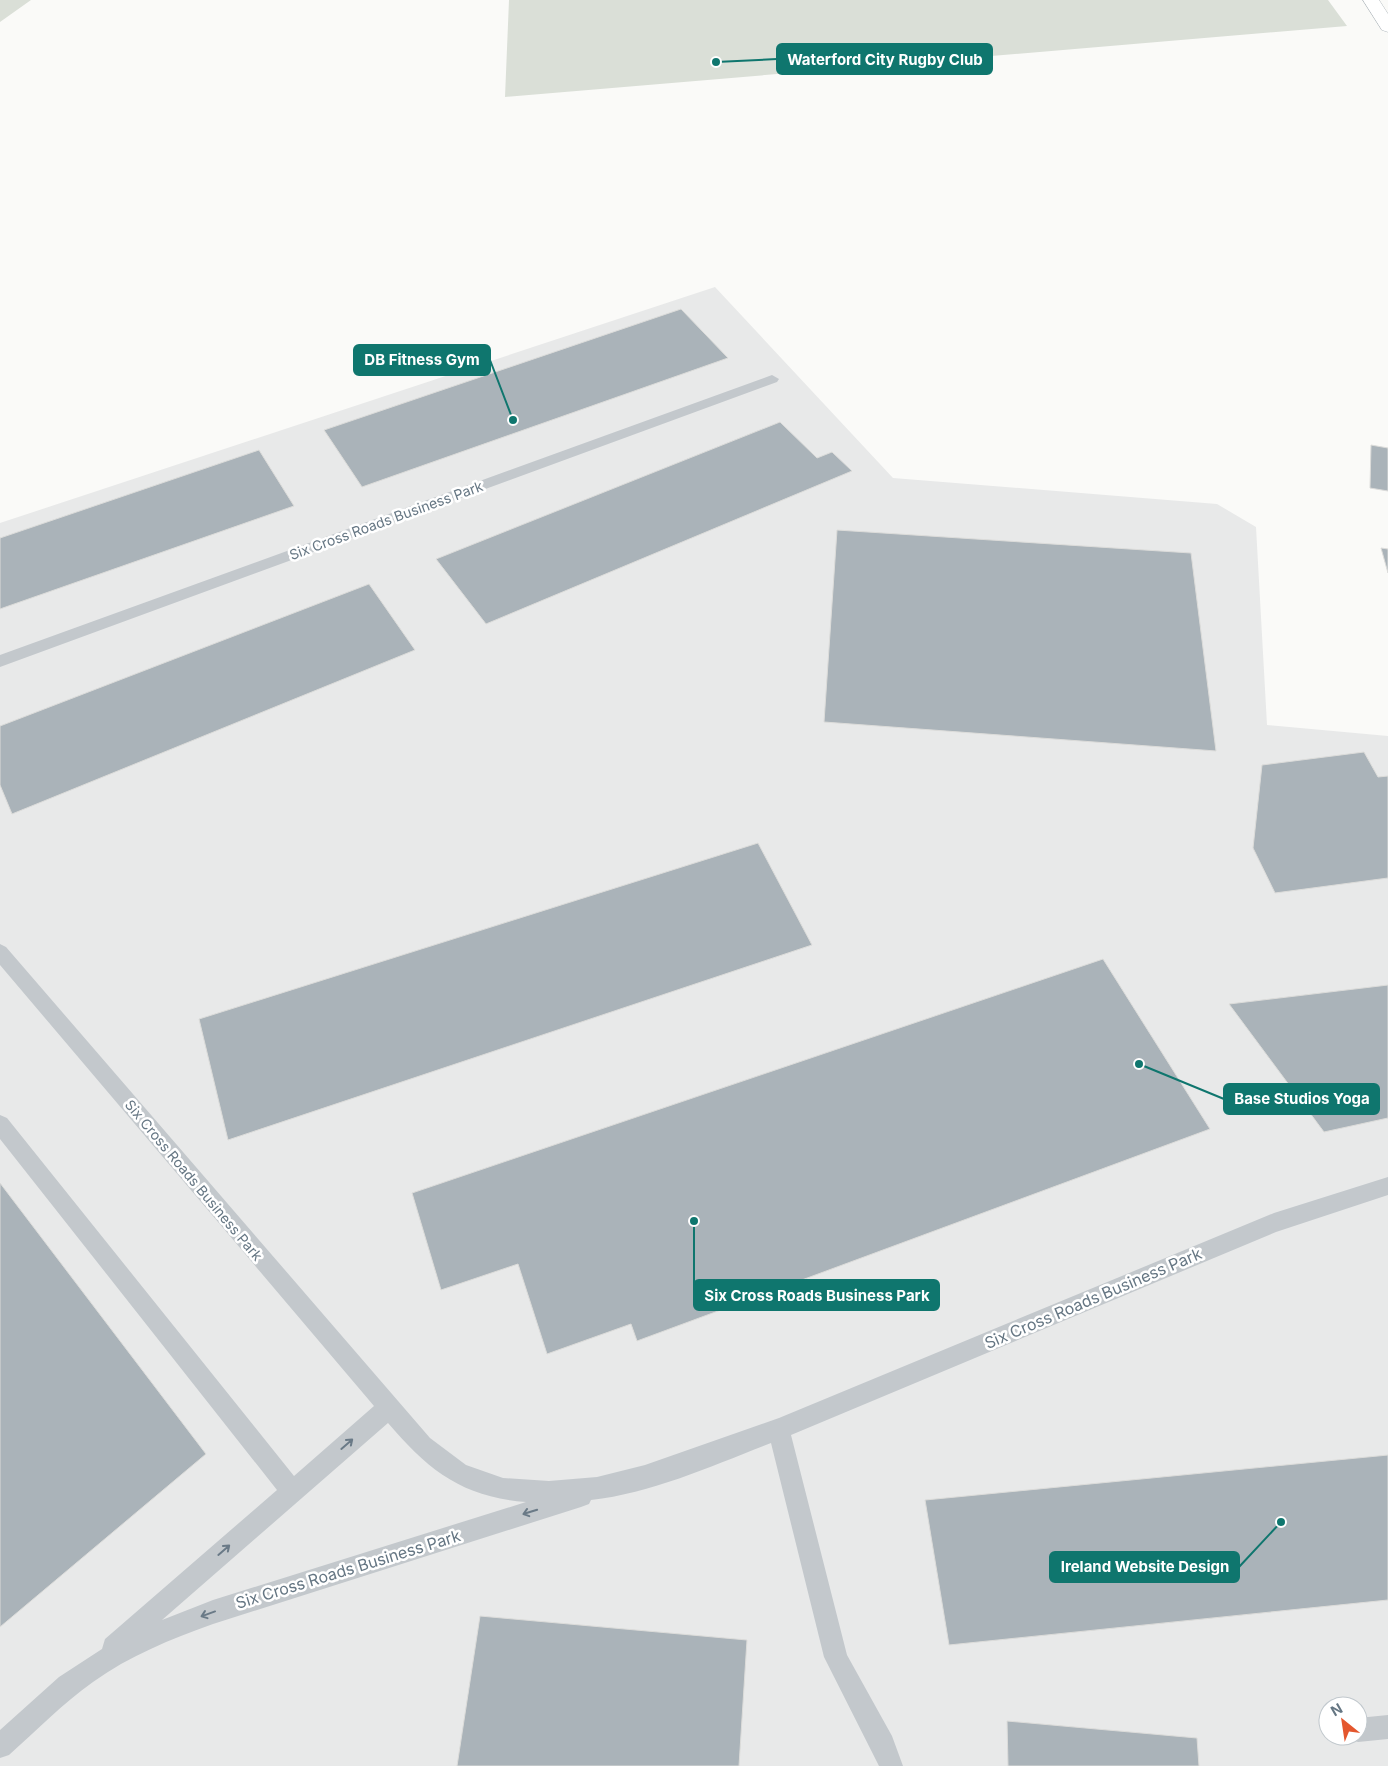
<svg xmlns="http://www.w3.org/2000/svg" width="1388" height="1766" viewBox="0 0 1388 1766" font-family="Inter,sans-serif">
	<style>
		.built { fill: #e8e9e9; fill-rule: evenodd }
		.green { fill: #dadfd7 }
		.building { fill: #aab3b9; stroke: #dcdcda }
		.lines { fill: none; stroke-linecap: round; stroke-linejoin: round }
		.secondary-casing { stroke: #b3babf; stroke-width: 1 }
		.lane { fill: #c3c8cc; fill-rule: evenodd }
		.secondary { fill: #fff; fill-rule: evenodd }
		.oneway { stroke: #6a7a87 }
		.labels { text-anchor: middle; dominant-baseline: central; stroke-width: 5; stroke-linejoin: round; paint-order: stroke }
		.street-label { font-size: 14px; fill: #657683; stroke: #fff }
		.near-street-label { font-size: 16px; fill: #657683; stroke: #fff }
		.leader { fill: none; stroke: #0f766e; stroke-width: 2 }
		.callout-dot { fill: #0f766e; stroke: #fff; stroke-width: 2 }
		.callout { fill: #0f766e; stroke: #0f766e; stroke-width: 2 }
		.callout-label { font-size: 15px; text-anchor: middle; font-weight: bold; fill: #fff }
	</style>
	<rect width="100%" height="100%" fill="#fafaf8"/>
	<path class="built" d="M715,287L893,478L1217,504L1256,527L1267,725L1388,736V1766H0V523ZM1328,1706H1358V1736H1328Z"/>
	<path class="green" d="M0,0H31L0,22Z
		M509,0H1328L1347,26L505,97Z"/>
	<path class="building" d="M681,309L728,358L362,487L324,430Z
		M780,422L817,458L832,452L852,471L486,624L436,559Z
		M1371,445L1388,448V491L1370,488Z
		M259,450L294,506L0,609V538Z
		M837,530L1191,553L1216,751L824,722Z
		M1381,548L1388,549V573Z
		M369,584L415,650L12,814L0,785V726Z
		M1364,752L1378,777L1388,776V878L1275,893L1253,848L1262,765Z
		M758,843L812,945L228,1140L199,1019Z
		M1103,959L1210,1129L637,1341L631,1324L547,1354L518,1264L441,1290L412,1193Z
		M1388,985V1118L1324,1132L1229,1004Z
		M0,1183L206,1454L0,1627Z
		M1388,1455V1600L949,1645L925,1500Z
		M480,1616L747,1640L739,1766H457Z
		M1007,1721L1197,1738L1199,1766H1008Z"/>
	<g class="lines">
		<g class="secondary-casing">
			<path id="secondary" d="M1363,0H1379L1388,14V32L1382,30Z"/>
		</g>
		<path class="lane" d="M772,375L779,379L777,382L0,667V655Z
			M0,944L6,947L430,1438L466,1465L503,1478L549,1481L597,1477L645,1465L779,1418L1274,1213L1388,1177V1195L1276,1232L791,1435L847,1655L892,1736L903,1766H879L824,1657L771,1443C714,1465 653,1493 591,1500L589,1504L581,1507L213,1624C171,1639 129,1656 93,1682C63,1703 36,1731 9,1755L0,1758V1730L59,1677L102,1649L105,1639L277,1490L0,1139V1115L7,1118L294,1476L374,1406L0,965ZM388,1423C428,1470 462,1497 526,1502L213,1600L162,1620Z
			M1388,1715V1739L1358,1742L1349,1739L1348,1736H1358V1718Z"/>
		<use href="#secondary" class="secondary"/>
	</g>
	<defs><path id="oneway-shaft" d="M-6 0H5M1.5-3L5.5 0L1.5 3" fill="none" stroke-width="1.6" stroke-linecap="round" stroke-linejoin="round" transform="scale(1.25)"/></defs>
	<g class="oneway">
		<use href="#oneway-shaft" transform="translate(347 1444) rotate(-41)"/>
		<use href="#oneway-shaft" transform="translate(530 1512) rotate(163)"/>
		<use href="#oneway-shaft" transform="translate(224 1550) rotate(-41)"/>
		<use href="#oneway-shaft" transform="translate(208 1614) rotate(160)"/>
	</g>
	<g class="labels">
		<g class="street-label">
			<text transform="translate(386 520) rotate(-20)">Six Cross Roads Business Park</text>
			<text transform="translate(194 1180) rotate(50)">Six Cross Roads Business Park</text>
		</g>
		<g class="near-street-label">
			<text transform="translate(1093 1298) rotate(-23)">Six Cross Roads Business Park</text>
			<text transform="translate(348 1569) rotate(-17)">Six Cross Roads Business Park</text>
		</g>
	</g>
	<path class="leader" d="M716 62L777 59M513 420L490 360M1139 1064L1224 1099M694 1221L694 1295M1281 1522L1239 1567"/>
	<g class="callout-dot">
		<circle cx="716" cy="62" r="5"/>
		<circle cx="513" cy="420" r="5"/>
		<circle cx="1139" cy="1064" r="5"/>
		<circle cx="694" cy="1221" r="5"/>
		<circle cx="1281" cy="1522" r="5"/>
	</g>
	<g class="callout">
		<rect x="777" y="44" width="215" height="30" rx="5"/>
		<rect x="354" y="345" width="136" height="30" rx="5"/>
		<rect x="1224" y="1084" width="155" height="30" rx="5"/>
		<rect x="694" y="1280" width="245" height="30" rx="5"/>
		<rect x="1050" y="1552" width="189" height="30" rx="5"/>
	</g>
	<g class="callout-label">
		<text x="885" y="65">Waterford City Rugby Club</text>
		<text x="422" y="365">DB Fitness Gym</text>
		<text x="1302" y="1104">Base Studios Yoga</text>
		<text x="817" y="1301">Six Cross Roads Business Park</text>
		<text x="1145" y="1572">Ireland Website Design</text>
	</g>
	<g transform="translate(1343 1721) rotate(330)"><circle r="24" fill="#ffffff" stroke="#c1c8cd"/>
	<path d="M0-4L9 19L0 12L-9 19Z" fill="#e4572e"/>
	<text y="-8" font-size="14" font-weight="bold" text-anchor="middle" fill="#657683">N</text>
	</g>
</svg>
